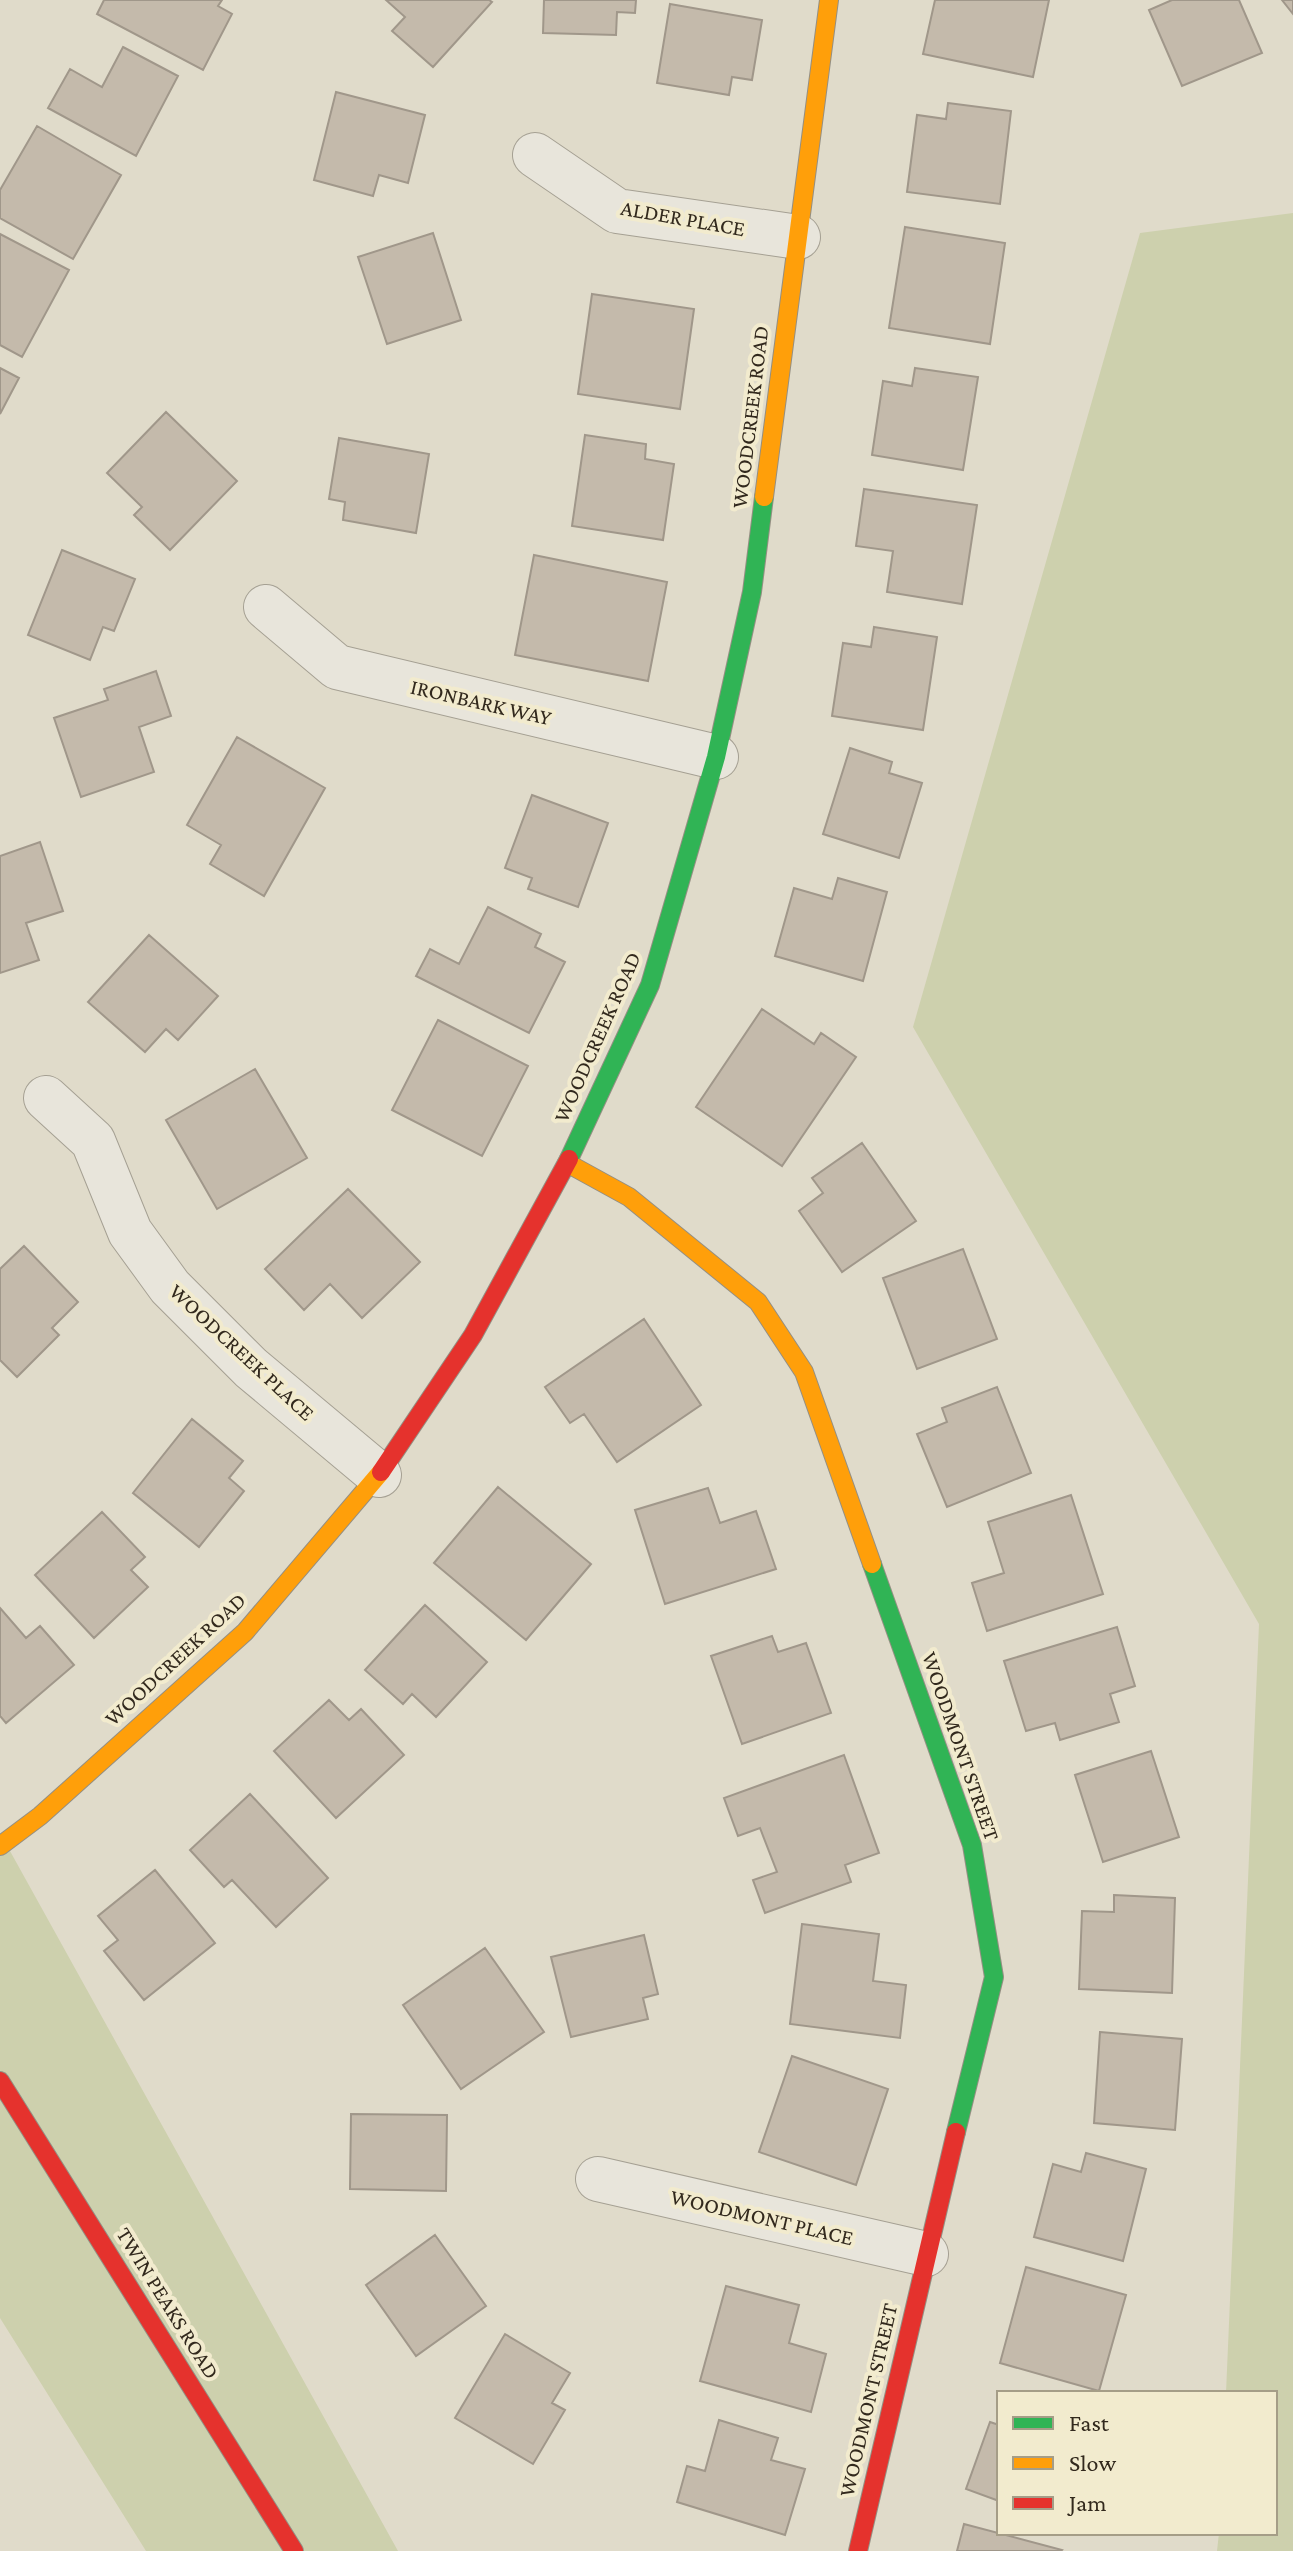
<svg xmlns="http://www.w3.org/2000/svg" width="1293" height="2551" viewBox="0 0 1293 2551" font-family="'Crimson Pro',serif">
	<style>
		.green { fill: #cdd0ad }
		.building { fill: #c4baab; stroke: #a0978a; stroke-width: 2 }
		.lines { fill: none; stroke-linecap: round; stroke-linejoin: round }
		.street-casing { stroke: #a5a093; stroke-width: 46 }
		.fast-casing { stroke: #948f83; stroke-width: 20 }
		.slow-casing { stroke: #948f83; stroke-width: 20 }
		.jam-casing { stroke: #948f83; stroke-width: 20 }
		.street { stroke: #e8e5db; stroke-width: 44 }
		.fast { stroke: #30b455; stroke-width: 18 }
		.slow { stroke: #ff9f0a; stroke-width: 18 }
		.jam { stroke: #e5322d; stroke-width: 18 }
		.labels { text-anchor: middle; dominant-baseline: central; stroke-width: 8; stroke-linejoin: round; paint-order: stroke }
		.street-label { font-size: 22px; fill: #32291d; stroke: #f2ebce }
	</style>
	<rect width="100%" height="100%" fill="#e0dbca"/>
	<path class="green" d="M1293,213V2551H1217L1219,2533H1275V2393H1226L1259,1624L913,1027L1140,233Z
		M0,1833L398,2551H146L0,2318Z"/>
	<path class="building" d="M104,0H222L218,6L232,14L203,70L97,14Z
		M386,0H489L492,2L433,67L392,31L405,17Z
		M544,0H636L635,13L617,12L616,35L543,33Z
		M935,0H1049L1033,77L923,54Z
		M1172,0H1239L1262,53L1182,86L1149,10Z
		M1282,0H1293V14Z
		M670,4L762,20L752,80L732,77L729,95L657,83Z
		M123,47L178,76L136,156L48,108L70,69L102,87Z
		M336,92L425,115L408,183L379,175L373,196L314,180Z
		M948,103L1011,111L1000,204L907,192L917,115L946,119Z
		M37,126L121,175L73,259L0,218V190Z
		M905,227L1005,243L990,344L889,328Z
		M433,233L461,320L387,344L358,257Z
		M0,234L69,270L22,357L0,345Z
		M592,294L694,309L680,409L578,394Z
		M0,368L19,378L0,414Z
		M915,368L978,377L963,470L872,455L883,381L912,386Z
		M166,412L237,481L170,550L134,515L142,507L107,473Z
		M585,435L646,444L645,459L674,464L663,540L572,526Z
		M339,438L429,454L416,533L343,520L345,502L329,499Z
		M864,489L977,505L962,604L887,592L893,551L856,546Z
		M62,550L135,579L114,631L103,627L90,660L28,635Z
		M534,555L667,582L648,681L515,655Z
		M874,627L937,637L923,730L832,716L843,643L871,647Z
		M156,671L171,716L139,727L154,772L81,797L54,718L108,700L104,689Z
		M237,737L325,788L264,896L210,864L221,845L187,825Z
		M850,748L892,762L889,773L922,783L899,858L823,834Z
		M532,795L608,823L578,907L528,889L532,878L505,868Z
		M40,842L63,911L26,923L39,960L0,973V856Z
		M838,878L887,892L863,981L775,956L794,888L832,899Z
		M488,907L541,934L535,947L565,962L529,1033L416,976L430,949L459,964Z
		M149,935L218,996L178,1040L166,1029L145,1052L88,1002Z
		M762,1009L814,1044L821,1033L856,1057L782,1166L696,1107Z
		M438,1020L528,1066L482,1156L392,1110Z
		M255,1069L307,1158L217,1209L166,1120Z
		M862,1143L916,1221L842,1272L799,1211L823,1193L812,1178Z
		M348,1189L420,1262L362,1318L330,1284L304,1310L265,1269Z
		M24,1246L78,1302L52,1328L59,1335L17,1377L0,1360V1269Z
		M963,1249L997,1339L917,1369L883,1278Z
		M644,1319L701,1405L617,1462L584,1414L570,1423L545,1387Z
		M997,1387L1031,1473L947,1507L917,1434L947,1422L942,1408Z
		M192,1419L243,1461L229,1478L244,1491L199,1547L133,1493Z
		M498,1487L591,1564L526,1640L434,1563Z
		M708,1488L720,1523L756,1511L776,1569L665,1604L635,1510Z
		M1071,1495L1103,1594L987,1631L972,1583L1004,1573L988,1522Z
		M102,1512L145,1557L131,1570L148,1587L94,1638L35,1575Z
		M425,1605L487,1662L436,1717L412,1694L403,1704L365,1670Z
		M0,1608L26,1638L40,1626L74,1665L6,1723L0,1716Z
		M1117,1627L1135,1686L1110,1694L1119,1722L1060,1740L1055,1723L1026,1731L1004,1661Z
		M772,1636L778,1652L806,1643L831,1713L742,1744L711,1656Z
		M329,1700L349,1720L361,1709L404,1755L336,1818L274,1751Z
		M1151,1751L1179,1837L1103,1862L1075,1775Z
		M844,1755L879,1853L845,1865L851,1882L765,1913L753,1880L777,1872L760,1828L738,1836L724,1798Z
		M250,1794L328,1878L276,1927L232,1880L224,1887L190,1850Z
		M155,1870L215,1943L144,2000L104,1951L118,1940L98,1916Z
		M1114,1895L1175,1898L1172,1993L1079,1989L1082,1911L1114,1912Z
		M802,1924L879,1934L873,1981L906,1985L900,2038L790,2024Z
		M644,1935L658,1994L643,1998L648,2019L571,2037L551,1957Z
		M485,1948L544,2032L461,2089L403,2005Z
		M1100,2032L1182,2039L1175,2130L1094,2123Z
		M792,2056L888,2089L856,2185L759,2152Z
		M351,2114L447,2115L446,2191L350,2189Z
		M1086,2153L1146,2169L1123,2261L1034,2237L1053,2164L1081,2172Z
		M435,2235L486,2306L416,2356L366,2285Z
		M1026,2267L1126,2295L1099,2391L1000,2363Z
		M726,2286L799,2305L789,2343L826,2354L811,2412L700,2381Z
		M505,2334L570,2373L552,2403L565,2410L533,2464L455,2418Z
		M719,2420L778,2438L771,2460L805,2469L785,2535L677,2502L687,2466L705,2471Z
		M990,2422L999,2425V2501L966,2489Z
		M964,2524L1062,2550L1061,2551H957Z"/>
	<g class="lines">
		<g class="street-casing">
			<path id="street" d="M535,155L617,211L798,237
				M266,607L337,667L716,757
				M46,1098L93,1141L130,1232L170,1287L251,1368L379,1475
				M598,2179L926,2254"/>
		</g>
		<g class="fast-casing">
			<path id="fast" d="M569,1159L650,985L716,757L752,592L764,497
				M872,1564L972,1845L994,1977L956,2132"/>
		</g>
		<g class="slow-casing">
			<path id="slow" d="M764,497L829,0
				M567,1163L629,1197L758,1302L804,1372L872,1564
				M0,1846L40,1816L245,1632L381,1472"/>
		</g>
		<g class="jam-casing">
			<path id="jam" d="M381,1472L473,1335L569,1159
				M0,2081L294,2551
				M858,2551L956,2132"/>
		</g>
		<use href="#street" class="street"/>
		<use href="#fast" class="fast"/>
		<use href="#slow" class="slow"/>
		<use href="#jam" class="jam"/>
	</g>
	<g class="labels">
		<g class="street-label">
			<text transform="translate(683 218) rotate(10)">ALDER PLACE</text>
			<text transform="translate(750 417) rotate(-83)">WOODCREEK ROAD</text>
			<text transform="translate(481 702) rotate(13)">IRONBARK WAY</text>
			<text transform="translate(597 1037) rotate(-66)">WOODCREEK ROAD</text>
			<text transform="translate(242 1352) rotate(43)">WOODCREEK PLACE</text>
			<text transform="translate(175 1659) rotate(-43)">WOODCREEK ROAD</text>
			<text transform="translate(961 1746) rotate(71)">WOODMONT STREET</text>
			<text transform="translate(762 2217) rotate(13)">WOODMONT PLACE</text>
			<text transform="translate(168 2303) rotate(58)">TWIN PEAKS ROAD</text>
			<text transform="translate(868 2400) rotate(-77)">WOODMONT STREET</text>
		</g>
	</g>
	<rect x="997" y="2391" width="280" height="144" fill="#f2ebce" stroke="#a59d87" stroke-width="2"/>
	<rect x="1013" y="2417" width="40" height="12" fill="#30b455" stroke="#a59d87" stroke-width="2"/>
	<text x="1069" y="2431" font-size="24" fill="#32291d">Fast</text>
	<rect x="1013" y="2457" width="40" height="12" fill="#ff9f0a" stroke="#a59d87" stroke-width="2"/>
	<text x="1069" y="2471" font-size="24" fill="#32291d">Slow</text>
	<rect x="1013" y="2497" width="40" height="12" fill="#e5322d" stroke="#a59d87" stroke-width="2"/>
	<text x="1069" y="2511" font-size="24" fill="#32291d">Jam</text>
</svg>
